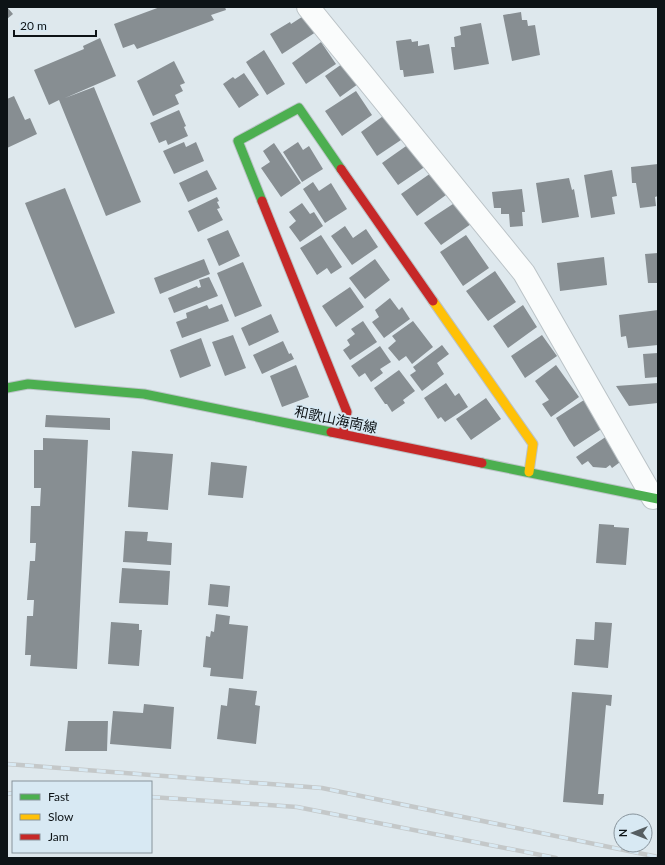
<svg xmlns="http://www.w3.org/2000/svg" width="665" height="865" viewBox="0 0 665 865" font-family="Lato,'Noto Sans JP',sans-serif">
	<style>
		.building { fill: #878e92 }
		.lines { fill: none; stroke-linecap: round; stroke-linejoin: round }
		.street-casing { stroke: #bbc3c7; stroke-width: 24 }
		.fast-casing { stroke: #bbc3c7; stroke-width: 11 }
		.slow-casing { stroke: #bbc3c7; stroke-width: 11 }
		.jam-casing { stroke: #bbc3c7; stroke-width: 11 }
		.street { stroke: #fafcfc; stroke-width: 22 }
		.fast { stroke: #4caf50; stroke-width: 9 }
		.slow { stroke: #ffc107; stroke-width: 9 }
		.jam { stroke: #c62828; stroke-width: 9 }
		.rail-casing { stroke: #c4c8c9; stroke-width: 4.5 }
		.rail { stroke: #d8e9f3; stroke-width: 3; stroke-dasharray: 9; stroke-linecap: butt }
		.labels { text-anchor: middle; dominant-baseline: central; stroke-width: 4; stroke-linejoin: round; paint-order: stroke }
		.street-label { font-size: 14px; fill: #0d1316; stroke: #d8e9f3 }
	</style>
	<rect width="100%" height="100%" fill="#dee8ed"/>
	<path class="building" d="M7,7L13,14L7,19Z
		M160,7H225L226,10L211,15L214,20L137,49L134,44L123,48L114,24Z
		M521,12L522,20H527L528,26L535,25L540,55L512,61L503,15Z
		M308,13L319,30L282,54L270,34L290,22L291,24Z
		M481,23L489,64L454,70L451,47H455L454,37L461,35L460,27Z
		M100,38L116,76L65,98L94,87L141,202L106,216L59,100L49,105L34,70L84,49L83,46Z
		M411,39L412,42L418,41V46L429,44L434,73L404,77L403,70H400L396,41Z
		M321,42L336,64L306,84L292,63Z
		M264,50L285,84L267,95L246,62Z
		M174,61L185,83L180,85L183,91L175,95L179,104L153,116L137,81Z
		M342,64L365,79L340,97L325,76Z
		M244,73L259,95L239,108L223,84L233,77L235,79Z
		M356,91L372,115L342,136L325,111Z
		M14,96L25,120L30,118L37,134L7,148V99Z
		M179,110L186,126L184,127L188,136L168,145L166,140L159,143L150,123Z
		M386,114L404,138L377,156L361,132Z
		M184,142L186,147L196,142L204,161L174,174L163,151Z
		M298,142L303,150L309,146L323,169L302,182L283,152Z
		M274,143L301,183L281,197L261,168L270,162L263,151Z
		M409,144L426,166L398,185L382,163Z
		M658,164V196L655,197L656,206L640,208L636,183H632L631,167Z
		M207,170L217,189L188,202L179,183Z
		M612,170L617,196L612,197L615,214L591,218L584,175Z
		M431,173L446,195L417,216L401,194Z
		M569,178L572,190L574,189L579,217L542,223L536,183Z
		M313,182L319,191L331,183L347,209L325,223L303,189Z
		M65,188L115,313L75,328L25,203Z
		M522,189L525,212H522L523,226L510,227L509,214H501V208H494L492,192Z
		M217,197L219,201L217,202L220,208L217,209L223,220L198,232L188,211Z
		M456,202L471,224L441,245L424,223Z
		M302,203L310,214L314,212L323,226L300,242L289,227L296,221L289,212Z
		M345,226L353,238L366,229L378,247L352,265L331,236Z
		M228,230L240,256L219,266L207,239Z
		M321,235L342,267L331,274L327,268L317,275L300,248Z
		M466,235L489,268L463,286L440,252Z
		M658,253V283H648L645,254Z
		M604,257L607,285L560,291L557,263Z
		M204,259L210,274L160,294L154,278Z
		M375,259L390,280L365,299L349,278Z
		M243,262L262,306L235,317L217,273Z
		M495,271L516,302L488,321L466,291Z
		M209,277L218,296L174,313L168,298L197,286L198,288L201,287L199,280Z
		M350,287L364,307L336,327L322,306Z
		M390,298L399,310L402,307L410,319L384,338L372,322L379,317L375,310Z
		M222,304L229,321L182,338L176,322L187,318L186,313L207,305L209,309Z
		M523,305L537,327L508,348L493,326Z
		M658,310V345L628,348L626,336L621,337L619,315Z
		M271,314L279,332L249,346L241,328Z
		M363,321L377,342L350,360L343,350L350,345L347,340L355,334L351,329Z
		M413,321L433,347L412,364L406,356L399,361L388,348L396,341L392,336Z
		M233,335L246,368L225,376L212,342Z
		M542,335L557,356L525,378L511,356Z
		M201,338L211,366L180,378L170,350Z
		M283,341L289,354L291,353L294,359L262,374L253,355Z
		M442,345L449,354L437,363L444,374L422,391L410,375L416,371L413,367Z
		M380,346L391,362L380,369L383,373L371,382L365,373L359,377L351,366Z
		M658,353V377L645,378L643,354Z
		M296,365L309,397L282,407L270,376Z
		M556,365L579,397L551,417L542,404L549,400L535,381Z
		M399,370L415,391L403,400L405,403L392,412L387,404H385L374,388Z
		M446,383L455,396L459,393L468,407L445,422L441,417L438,419L424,398Z
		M658,383V403L629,406L616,386Z
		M486,398L501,419L471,440L456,419Z
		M584,400L603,428L574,447L569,440L556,418Z
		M46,415L110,418V430L45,427Z
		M610,434L627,457L612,468L610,465L606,468L593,467L588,461L582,465L576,457Z
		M43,438L88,440L77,669L30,666L31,655H25L27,616H33L34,600H27L30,561H35L36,543H30L31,506H40L41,488H34V450H43Z
		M132,451L173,454L168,510L128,507Z
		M211,462L247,466L243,498L208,495Z
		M599,524L614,525V527L629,528L626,565L596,563Z
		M125,531L148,532L147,541L172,543L171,565L123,562Z
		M122,568L170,571L168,605L119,603Z
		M210,584L230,586L228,607L208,605Z
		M216,614L230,616L229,624L248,626L243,679L210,676L211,668L203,667L206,636L210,637L211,631L214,632Z
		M111,622L139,624V630H142L139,666L108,664Z
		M595,622L612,623L608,668L574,665L576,639L594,640Z
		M229,688L257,691L255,705L260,706L256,744L217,739L221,705L227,706Z
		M572,692L612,695L611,706L606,705L598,794H604L603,805L563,802Z
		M144,704L174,707L171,749L110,744L113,711L143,713Z
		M68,721H108L107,751H65Z"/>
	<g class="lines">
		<g class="street-casing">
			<path id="street" d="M308,7L524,273L653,498"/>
		</g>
		<g class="fast-casing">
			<path id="fast" d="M262,201L238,141L299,108L341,169
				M7,388L28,384L144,394L331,432
				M482,463L658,499"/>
		</g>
		<g class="slow-casing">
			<path id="slow" d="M433,301L533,444L529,472"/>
		</g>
		<g class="jam-casing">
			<path id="jam" d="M341,169L433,301
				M262,201L347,412L343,434
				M331,432L482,463"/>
		</g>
		<use href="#street" class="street"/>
		<use href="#fast" class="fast"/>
		<use href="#slow" class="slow"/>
		<use href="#jam" class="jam"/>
		<g class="rail-casing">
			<path id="rail" d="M7,764L322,788L658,857
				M7,794L13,793
				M151,797L297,807L556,858"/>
		</g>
		<use href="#rail" class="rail"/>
	</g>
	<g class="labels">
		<g class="street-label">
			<text transform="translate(336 419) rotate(12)">和歌山海南線</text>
		</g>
	</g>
	<rect width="665" height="865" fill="none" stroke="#0d1316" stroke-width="16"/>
	<rect x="12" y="781" width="140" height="72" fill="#d8e9f3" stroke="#87939b"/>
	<rect x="20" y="794" width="20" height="6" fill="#4caf50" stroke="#87939b"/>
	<text x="48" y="801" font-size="12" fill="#0d1316">Fast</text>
	<rect x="20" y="814" width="20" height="6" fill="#ffc107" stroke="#87939b"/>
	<text x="48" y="821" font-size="12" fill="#0d1316">Slow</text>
	<rect x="20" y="834" width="20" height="6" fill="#c62828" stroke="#87939b"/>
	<text x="48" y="841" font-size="12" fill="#0d1316">Jam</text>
	<g transform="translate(633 833) rotate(270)"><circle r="19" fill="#d8e9f3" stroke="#87939b"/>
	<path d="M0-3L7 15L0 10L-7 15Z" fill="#565e61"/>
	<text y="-6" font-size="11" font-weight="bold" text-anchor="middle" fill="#0d1316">N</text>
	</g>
	<path d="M14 30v6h82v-6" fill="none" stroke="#0d1316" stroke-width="2"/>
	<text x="20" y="30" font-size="12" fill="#0d1316" stroke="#d8e9f3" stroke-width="3" paint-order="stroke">20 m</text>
</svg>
